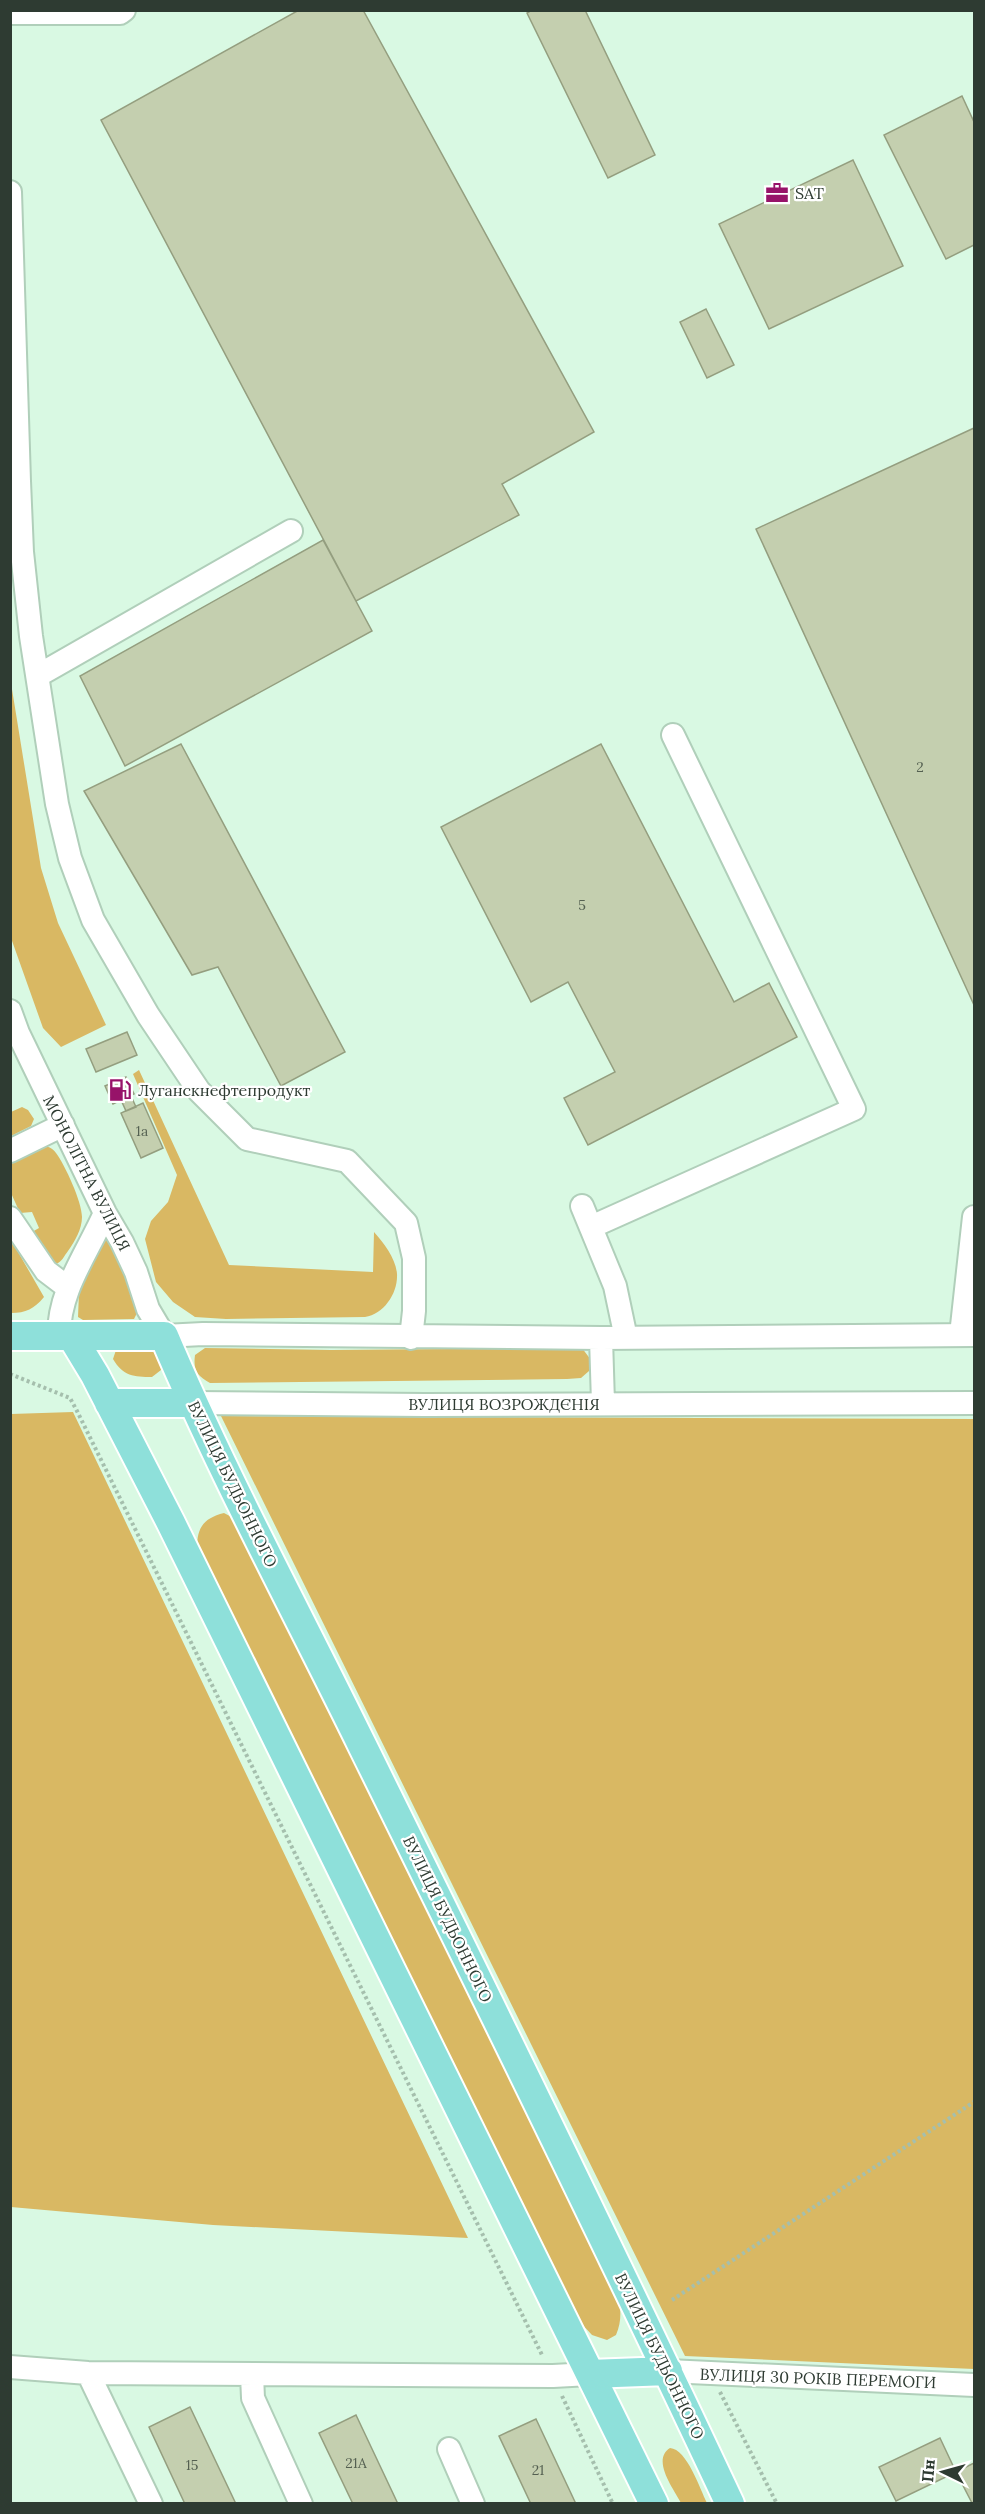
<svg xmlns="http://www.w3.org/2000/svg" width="985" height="2514" viewBox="0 0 985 2514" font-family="Lora,serif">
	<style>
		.green { fill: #d9b863 }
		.building { fill: #c4cfaf; stroke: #949e7f; stroke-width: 1.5 }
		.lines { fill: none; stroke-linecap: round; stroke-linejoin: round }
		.minor-casing { stroke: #b0cfba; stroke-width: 26 }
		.major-casing { stroke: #fff; stroke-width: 32 }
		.path { stroke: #a5bfad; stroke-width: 4; stroke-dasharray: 3 3; stroke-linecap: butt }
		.minor { stroke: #fff; stroke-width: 22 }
		.major { stroke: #8ee0da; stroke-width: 28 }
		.labels { text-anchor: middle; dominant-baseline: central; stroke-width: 4.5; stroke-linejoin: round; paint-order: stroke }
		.number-label { font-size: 14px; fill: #546051 }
		.poi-label { font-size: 16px; fill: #2e3b32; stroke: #fff; text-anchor: start }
		.street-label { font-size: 16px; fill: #2e3b32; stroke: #fff }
	</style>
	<rect width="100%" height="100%" fill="#d9f9e3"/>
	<path class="green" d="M11,683L41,868L58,923L106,1025L61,1047L43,1028L11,938Z
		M139,1070L229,1265L373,1272L374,1232C384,1243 396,1259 397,1274C398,1293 384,1314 365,1317L226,1319L195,1317L173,1302L156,1282L145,1239L151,1221L168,1202L177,1175L133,1074Z
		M22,1107L28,1110L34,1119L31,1126L11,1136V1112Z
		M40,1146C47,1146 52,1147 56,1153C65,1165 82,1202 82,1217C82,1229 75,1241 68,1251C64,1256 62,1262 56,1264L32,1232L39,1228L32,1212L20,1213L11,1193V1161Z
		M107,1236L113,1237L138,1311L134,1319L83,1320L78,1317L79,1292L102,1240Z
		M10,1238L44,1297C34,1309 26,1313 11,1313Z
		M150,1347C160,1354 163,1358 161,1370L152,1377C134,1377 123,1376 113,1359L116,1350Z
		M205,1348L331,1350L582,1348L591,1360L589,1371L581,1378L567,1379L210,1383C197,1376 193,1370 195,1355Z
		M73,1412L468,2238L213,2225L11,2207V1414Z
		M221,1416L974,1419V2369L685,2356Z
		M224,1513L239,1521L618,2294C621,2309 622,2321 616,2335L607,2340L592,2335L579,2321L197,1548C197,1527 204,1518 224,1513Z
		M670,2448C687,2449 700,2489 707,2503H681C674,2489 651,2460 670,2448Z"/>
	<path class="building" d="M299,10H363L594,432L502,484L519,515L356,601L101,120Z
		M532,10H585L655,155L608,178L527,13Z
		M962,96L974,122V245L946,259L884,135Z
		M853,160L903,266L769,329L719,224Z
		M706,309L734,365L707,378L680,322Z
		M974,428V1005L756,529Z
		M323,540L372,631L125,766L80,676Z
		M181,744L345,1052L281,1086L218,967L192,975L84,791Z
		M601,744L734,1002L769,983L797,1037L588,1145L564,1098L615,1072L568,982L531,1002L441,827Z
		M127,1032L137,1055L96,1072L86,1049Z
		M126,1077L134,1094L113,1104L105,1086Z
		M131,1096L136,1107L126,1111L121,1100Z
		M143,1103L163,1148L141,1158L121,1113Z
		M190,2407L236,2504H185L149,2427Z
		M356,2415L398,2504H353L319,2433Z
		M536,2419L576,2504H531L499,2436Z
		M940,2438L956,2472L974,2463V2502L972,2503L956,2472L896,2501L879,2467Z"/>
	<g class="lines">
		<g class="minor-casing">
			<path id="minor" d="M10,13H120L124,10
				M10,192L19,481
				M10,482L19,481L22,552L31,636L57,804L70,858L93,920L148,1015L199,1091L247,1139L347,1161L406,1223L414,1258V1311L411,1338
				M39,675L291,531
				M10,1011L18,1033L105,1213L122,1242L136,1272L148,1309L164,1336L203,1334L601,1338L974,1335
				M10,1151L63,1125
				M582,1206L615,1286L626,1338
				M10,1218L46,1271L67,1287
				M591,1227L854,1109L673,735
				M961,1335L974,1217
				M59,1337C58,1291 87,1254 105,1213
				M601,1338L603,1403
				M192,1403L425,1405L974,1403
				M10,2367L88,2373L553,2376L590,2374
				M668,2371L974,2385
				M88,2373L151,2504
				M252,2375L253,2398L301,2504
				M449,2449L473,2504"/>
		</g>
		<g class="major-casing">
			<path id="major" d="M10,1336H164C223,1476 296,1610 363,1747C487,1998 611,2250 730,2504
				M72,1337L95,1375L171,1523L654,2504
				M109,1403H192
				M590,2374L668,2371"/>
		</g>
		<path class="path" d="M10,1374L70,1398L77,1411L543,2357
			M672,2300L974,2102
			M720,2392L777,2504
			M562,2396L613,2504"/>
		<use href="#minor" class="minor"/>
		<use href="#major" class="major"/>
	</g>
	<defs>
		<g id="office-bare" transform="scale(1.8)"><path d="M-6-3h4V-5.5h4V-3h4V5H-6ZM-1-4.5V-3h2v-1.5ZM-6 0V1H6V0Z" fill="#971369" stroke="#fff" stroke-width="2.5" paint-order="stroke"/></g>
		<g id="fuel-bare" transform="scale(1.8)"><path d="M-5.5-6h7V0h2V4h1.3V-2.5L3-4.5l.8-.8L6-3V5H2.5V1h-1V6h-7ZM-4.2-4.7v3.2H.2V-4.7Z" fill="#971369" stroke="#fff" stroke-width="2.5" paint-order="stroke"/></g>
	</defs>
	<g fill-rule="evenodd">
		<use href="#office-bare" x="777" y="193"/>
		<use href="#fuel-bare" x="120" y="1090"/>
	</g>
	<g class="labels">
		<g class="number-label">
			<text x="920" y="767">2</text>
			<text x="582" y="905">5</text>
			<text x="142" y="1131">1а</text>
			<text x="356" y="2463">21А</text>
			<text x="192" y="2465">15</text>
			<text x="538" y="2470">21</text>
		</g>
		<g class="poi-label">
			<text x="795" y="193">SAT</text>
			<text x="138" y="1090">Луганскнефтепродукт</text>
		</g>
		<g class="street-label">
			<text transform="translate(87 1173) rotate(63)">МОНОЛІТНА ВУЛИЦЯ</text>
			<text x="504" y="1404">ВУЛИЦЯ ВОЗРОЖДЄНІЯ</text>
			<text transform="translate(233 1484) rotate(64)">ВУЛИЦЯ БУДЬОННОГО</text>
			<text transform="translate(448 1919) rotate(64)">ВУЛИЦЯ БУДЬОННОГО</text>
			<text transform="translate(660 2356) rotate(64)">ВУЛИЦЯ БУДЬОННОГО</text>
			<text transform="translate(818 2378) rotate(2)">ВУЛИЦЯ 30 РОКІВ ПЕРЕМОГИ</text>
		</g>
	</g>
	<rect width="985" height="2514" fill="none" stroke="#2e3b32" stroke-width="24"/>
	<g transform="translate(943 2472) rotate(275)" stroke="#ffffff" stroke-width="4.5" paint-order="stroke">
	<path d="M0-4.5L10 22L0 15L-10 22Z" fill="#2e3b32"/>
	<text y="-9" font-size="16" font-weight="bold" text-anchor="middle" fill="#2e3b32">Пн</text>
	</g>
</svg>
